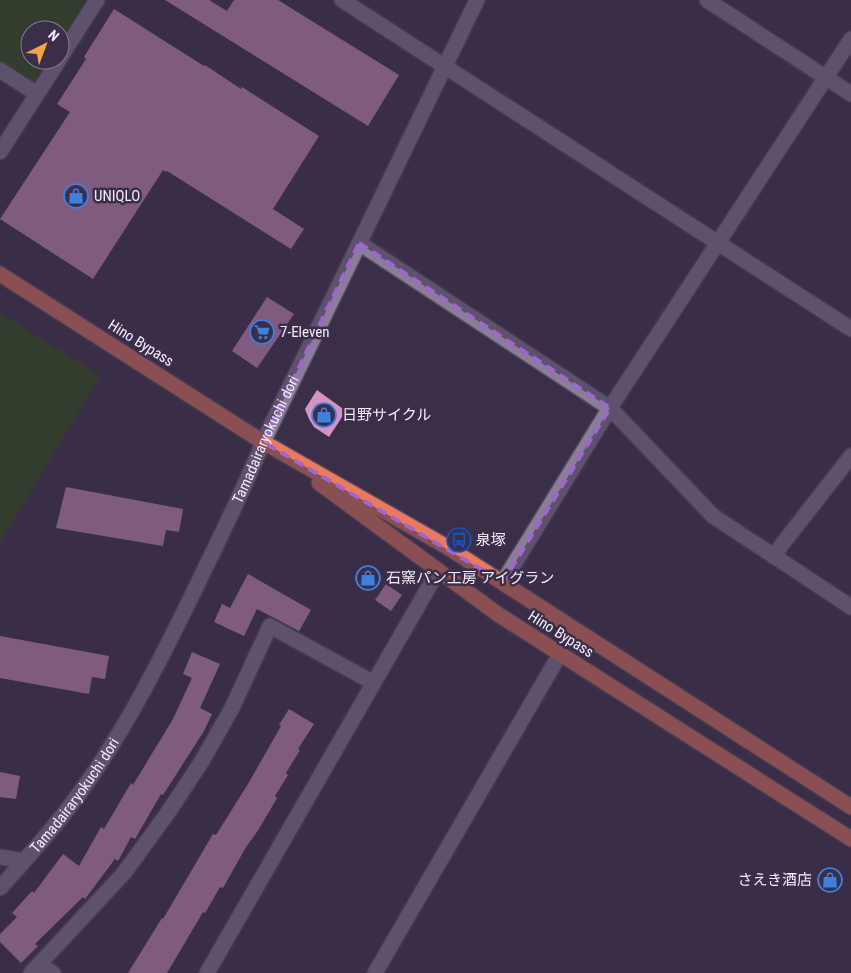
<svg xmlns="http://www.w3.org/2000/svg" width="851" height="973" viewBox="0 0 851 973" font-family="'Roboto Condensed','Noto Sans JP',sans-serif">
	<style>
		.green { fill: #2b500c }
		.building { fill: #d692c4 }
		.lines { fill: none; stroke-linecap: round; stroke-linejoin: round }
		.street-casing { stroke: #54495f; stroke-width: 18 }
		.secondary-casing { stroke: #54495f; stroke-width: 18 }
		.highway-casing { stroke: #54495f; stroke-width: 18 }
		.street { stroke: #8b7c9a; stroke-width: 15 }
		.secondary { stroke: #8b7c9a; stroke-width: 15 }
		.highway { stroke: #ea7960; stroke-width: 15 }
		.marked { fill: none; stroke: #9f66d1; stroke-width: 4; stroke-dasharray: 10 6; stroke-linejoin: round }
		.labels { text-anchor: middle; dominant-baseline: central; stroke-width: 5; stroke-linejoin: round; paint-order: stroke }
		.poi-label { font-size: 15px; fill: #f4ecfc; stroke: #3b2e48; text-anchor: start }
		.street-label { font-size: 15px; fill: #f4ecfc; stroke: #3b2e48 }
	</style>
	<rect width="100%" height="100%" fill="#3b2e48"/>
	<path class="green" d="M0,0H83L93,6L60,58V30H30V60H59L37,94L0,70Z
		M0,313L100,376L0,543Z"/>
	<path class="building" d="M165,0H209L227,11L234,0H278L399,75L368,126Z
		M114,9L204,66L205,65L241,89L242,87L319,136L273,209L304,229L291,249L167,171L166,172L163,170L93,279L0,219L70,112L57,104L86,59L84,57Z
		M267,297L294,314L257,368L232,351Z
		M317,390L346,411L329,437L314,427L309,419L305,409Z
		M66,487L183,509L179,532L166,530L163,546L56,528Z
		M248,574L311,610L299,631L257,609L244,636L214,622L222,604L230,608Z
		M386,584L402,595L391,611L375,600Z
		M0,636L109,656L105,679L92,677L89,694L0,678Z
		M192,652L220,664L200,708L212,714L204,731L163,795L161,794L135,839L131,837L118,861L115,859L85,899L83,897L35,944L38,946L21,963L0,942V934L17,917L12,913L32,891L34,893L63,854L79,866L101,827L104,829L131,783L133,785L173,719L192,678L183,674Z
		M289,709L314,724L298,749L300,750L286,773L288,775L275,796L277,798L259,829L246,847L223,888L220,887L205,913L203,912L167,973H128L162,918L163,919L213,834L216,835L248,784L281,726L279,725Z
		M0,772L20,776L16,799L0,797Z"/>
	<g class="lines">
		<g class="street-casing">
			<path id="street" d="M342,0L851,329
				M707,0L851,94
				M60,58L97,0
				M0,70L37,94
				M0,152L59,60
				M359,243L610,408L713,516L851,607
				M773,556L851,456
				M503,582L610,408L851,39
				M39,965L53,973
				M31,973L124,873L167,814L202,761L232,708L270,626L374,683
				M207,973L438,571
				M375,973L560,654"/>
		</g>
		<g class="secondary-casing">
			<g id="secondary">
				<path d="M0,857L24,861"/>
				<path id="s1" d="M0,888C26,859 53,830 76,798C125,732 162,657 198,583C220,537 244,490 263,442L477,0"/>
			</g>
		</g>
		<g class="highway-casing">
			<path id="highway" d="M0,274L263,442L447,547L851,807
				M319,483L499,615L851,839"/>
		</g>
		<use href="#street" class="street"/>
		<use href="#secondary" class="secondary"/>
		<use href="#highway" class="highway"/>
	</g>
	<path d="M0 0H851V973H0ZM359,243L610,408L503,582L263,442Z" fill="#3b2e48" fill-opacity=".55" fill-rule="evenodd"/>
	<path class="marked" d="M359,243L610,408L503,582L263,442Z"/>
	<defs>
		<g id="shop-ring" transform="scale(1.25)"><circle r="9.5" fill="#3b2e48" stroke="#3f7fe0" stroke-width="1.5"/><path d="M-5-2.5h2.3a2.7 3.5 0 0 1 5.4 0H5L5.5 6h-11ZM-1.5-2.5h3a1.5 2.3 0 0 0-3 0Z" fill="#3f7fe0"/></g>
		<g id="supermarket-ring" transform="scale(1.25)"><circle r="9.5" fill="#3b2e48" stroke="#3f7fe0" stroke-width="1.5"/><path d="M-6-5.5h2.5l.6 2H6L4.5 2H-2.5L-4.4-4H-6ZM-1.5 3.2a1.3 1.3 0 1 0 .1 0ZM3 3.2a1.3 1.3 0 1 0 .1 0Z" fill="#3f7fe0"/></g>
		<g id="bus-ring" transform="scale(1.25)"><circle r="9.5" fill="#3b2e48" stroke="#1a4fb4" stroke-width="1.5"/><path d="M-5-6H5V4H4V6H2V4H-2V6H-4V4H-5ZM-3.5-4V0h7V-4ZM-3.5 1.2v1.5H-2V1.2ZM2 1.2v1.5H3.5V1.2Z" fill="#1a4fb4"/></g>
	</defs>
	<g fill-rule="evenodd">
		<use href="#shop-ring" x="76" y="196"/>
		<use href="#supermarket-ring" x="262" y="332"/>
		<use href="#shop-ring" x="324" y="415"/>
		<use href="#bus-ring" x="459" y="540"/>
		<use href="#shop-ring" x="368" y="578"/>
		<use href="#shop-ring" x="830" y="880"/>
	</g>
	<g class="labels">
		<g class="poi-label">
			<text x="94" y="196">UNIQLO</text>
			<text x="280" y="332">7-Eleven</text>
			<text x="342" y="415">日野サイクル</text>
			<text x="476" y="540">泉塚</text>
			<text x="386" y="578">石窯パン工房 アイグラン</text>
			<text x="812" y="880" text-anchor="end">さえき酒店</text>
		</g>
		<g class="street-label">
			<text transform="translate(141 343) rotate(32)">Hino Bypass</text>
			<text stroke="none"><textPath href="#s1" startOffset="524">Tamadairaryokuchi dori</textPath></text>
			<text transform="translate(561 634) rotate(32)">Hino Bypass</text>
			<text stroke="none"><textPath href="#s1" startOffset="119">Tamadairaryokuchi dori</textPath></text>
		</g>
	</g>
	<g transform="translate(45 45) rotate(42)"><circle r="24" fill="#3b2e48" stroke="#857a90"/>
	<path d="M0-4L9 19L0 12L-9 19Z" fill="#f5a345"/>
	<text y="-8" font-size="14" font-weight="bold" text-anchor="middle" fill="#f4ecfc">N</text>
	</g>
</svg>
